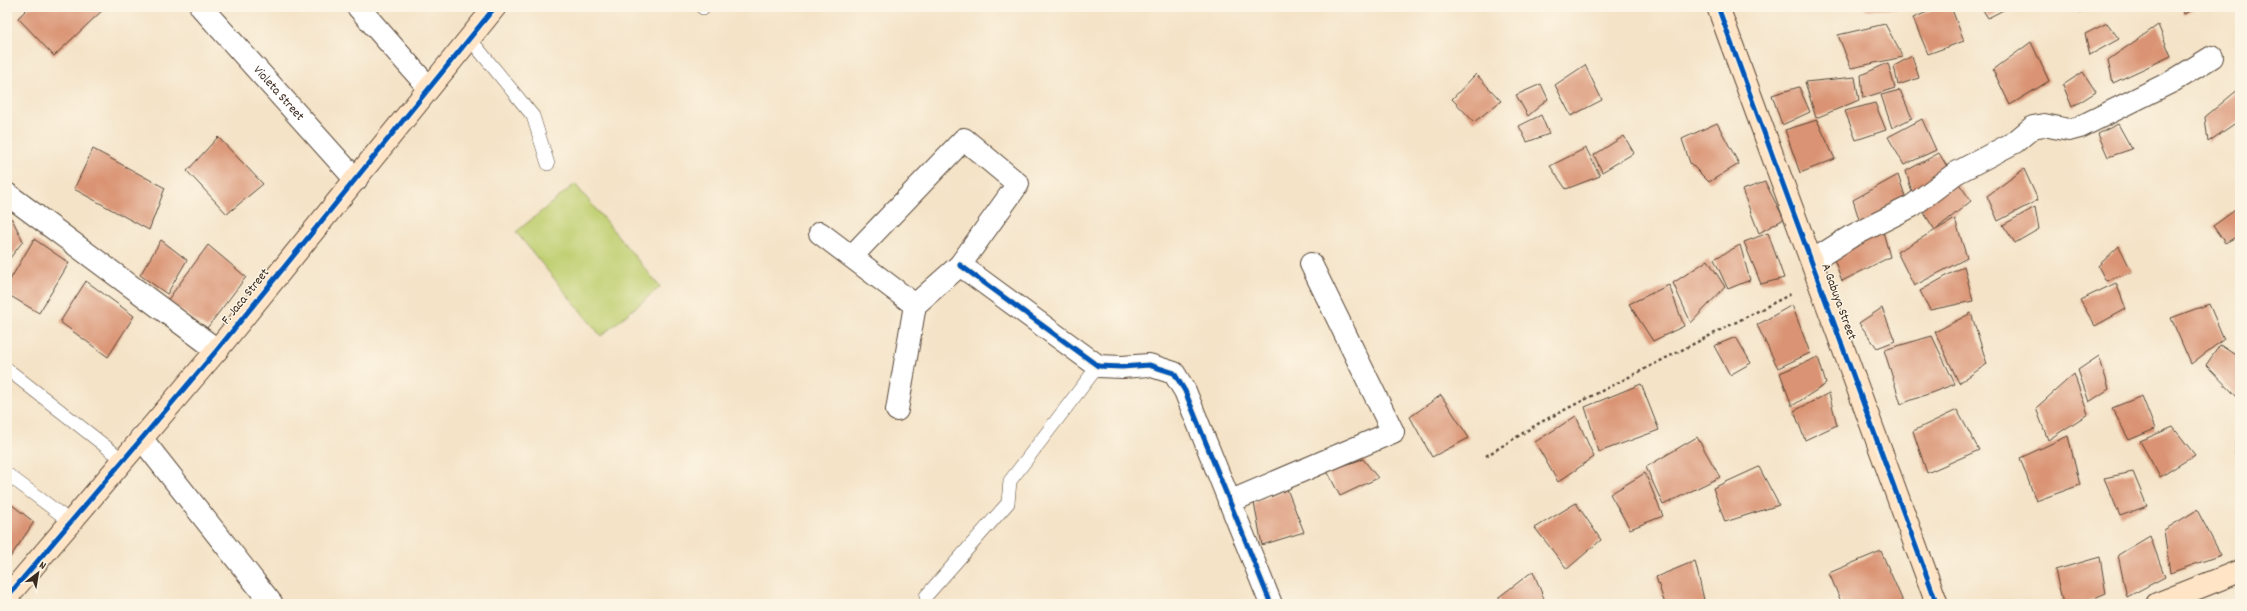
<svg xmlns="http://www.w3.org/2000/svg" width="2247" height="611" viewBox="0 0 2247 611" font-family="Dekko,sans-serif">
	<style>
		.green { fill: #c1d073; stroke: #7e7d48 }
		.building { fill: #da9474 }
		.lines { fill: none; stroke-linecap: round; stroke-linejoin: round }
		.lane-casing { stroke: #574637; stroke-width: 14 }
		.street-casing { stroke: #574637; stroke-width: 24 }
		.secondary-casing { stroke: #574637; stroke-width: 24 }
		.path { stroke: #574637; stroke-width: 2.5; stroke-dasharray: 3 3; stroke-linecap: butt }
		.lane { stroke: #fff; stroke-width: 13 }
		.street { stroke: #fff; stroke-width: 22 }
		.secondary { stroke: #ffe4c6; stroke-width: 22 }
		.cycleway-casing { stroke: #fcf5e5; stroke-width: 8 }
		.cycleway { stroke: #0057b8; stroke-width: 5 }
		.labels { text-anchor: middle; dominant-baseline: central; stroke-width: 3; stroke-linejoin: round; paint-order: stroke }
		.street-label { font-size: 13px; fill: #3b2a1e; stroke: #fcf5e5 }
	</style>
	<rect width="100%" height="100%" fill="#fcf5e5"/>
	<filter id="ink" filterUnits="userSpaceOnUse"><feTurbulence type="fractalNoise" baseFrequency=".025" numOctaves="2"/><feDisplacementMap in="SourceGraphic" scale="8" xChannelSelector="R" yChannelSelector="G"/><feConvolveMatrix kernelMatrix="1 2 1 2 8 2 1 2 1" color-interpolation-filters="sRGB"/></filter>
	<filter id="wash" filterUnits="userSpaceOnUse"><feTurbulence type="fractalNoise" baseFrequency=".012" numOctaves="4" result="noise"/><feDisplacementMap in="SourceGraphic" scale="16" xChannelSelector="R" yChannelSelector="G"/><feGaussianBlur stdDeviation="0.9" result="paint"/><feColorMatrix in="noise" values="0 0 0 0 0 0 0 0 0 0 0 0 0 0 0 0 0 1.4 0 .05"/><feComposite in="paint" operator="in"/></filter>
	<g filter="url(#wash)">
		<rect width="100%" height="100%" fill="#f4e3c7"/>
		<path class="green" d="M575,184L660,287L601,336L516,232Z"/>
		<g id="blocks">
			<path class="building" d="M29,7H106L54,56L18,18Z
				M1864,7H1899L1900,9L1865,10Z
				M1939,7H1951L1964,41L1928,54L1913,18Z
				M1981,7H2009L1988,18Z
				M2076,7H2092L2079,13Z
				M2181,7H2198L2184,14Z
				M2107,23L2119,39L2090,55L2085,34Z
				M1885,24L1903,57L1851,68L1838,35Z
				M2158,25L2171,56L2113,83L2108,60Z
				M2031,42L2049,81L2010,105L1993,70Z
				M1912,56L1919,78L1898,85L1894,66Z
				M1888,63L1895,88L1863,98L1861,75Z
				M1585,65L1602,100L1571,116L1555,85Z
				M2083,72L2096,92L2072,107L2063,85Z
				M1476,74L1501,101L1474,122L1452,99Z
				M1855,77L1859,100L1816,118L1805,82Z
				M1541,84L1548,99L1528,116L1516,95Z
				M1799,87L1810,112L1782,125L1772,95Z
				M2240,88V120L2208,142L2205,117Z
				M1900,90L1912,118L1892,128L1881,95Z
				M1875,103L1886,130L1856,140L1845,111Z
				M1541,115L1549,134L1527,142L1519,126Z
				M1922,119L1936,150L1904,165L1888,137Z
				M1817,120L1835,159L1800,173L1785,130Z
				M1717,123L1739,164L1709,182L1690,163L1682,139Z
				M2118,124L2132,149L2108,157L2098,134Z
				M1624,136L1634,153L1602,172L1594,155Z
				M218,137L263,184L227,214L187,171Z
				M1586,148L1600,176L1566,189L1550,166Z
				M93,149L165,188L149,230L74,189Z
				M1939,153L1952,175L1914,199L1906,171Z
				M2024,169L2038,200L1998,221L1987,196Z
				M1898,175L1907,202L1862,229L1853,200Z
				M1955,178L1971,201L1935,230L1918,204Z
				M1765,182L1784,219L1759,233L1742,190Z
				M2035,207L2039,229L2015,243L2003,225Z
				M2238,208L2240,211V235L2225,243L2213,226Z
				M7,218L12,219L23,241L7,262Z
				M1955,219L1967,258L1914,286L1897,252Z
				M1882,228L1890,257L1842,281L1831,251Z
				M1768,233L1784,278L1761,284L1744,242Z
				M34,239L69,263L39,313L7,294V285Z
				M161,240L187,260L167,294L140,275Z
				M208,245L246,277L207,328L167,301Z
				M1740,245L1750,280L1728,289L1714,259Z
				M2119,246L2132,272L2106,281L2098,266Z
				M1708,260L1725,287L1691,323L1673,283Z
				M1964,266L1973,301L1930,310L1920,291Z
				M86,281L134,316L108,357L60,322Z
				M2116,283L2126,309L2095,326L2080,300Z
				M1669,285L1684,326L1653,341L1629,304Z
				M2209,304L2224,339L2191,364L2171,318Z
				M1792,305L1810,353L1778,368L1757,325Z
				M1882,308L1895,341L1877,348L1859,323Z
				M1971,313L1987,364L1959,383L1935,332Z
				M1932,336L1955,384L1901,404L1884,350Z
				M1736,337L1751,363L1730,375L1714,346Z
				M2220,345L2240,358V400L2206,365Z
				M2099,356L2109,389L2089,402L2078,370Z
				M1818,357L1826,384L1792,406L1780,373Z
				M2074,374L2088,414L2048,440L2036,408Z
				M1641,384L1659,430L1599,452L1585,407Z
				M1829,393L1837,425L1805,440L1794,411Z
				M1441,395L1469,438L1432,457L1410,417Z
				M2142,396L2155,429L2129,440L2112,408Z
				M1957,410L1979,450L1927,473L1913,431Z
				M1576,416L1594,457L1558,482L1535,442Z
				M2173,427L2195,455L2160,477L2140,441Z
				M2068,436L2080,485L2036,501L2020,458Z
				M1697,437L1720,477L1663,505L1646,467Z
				M2240,439V465H2239L2235,442Z
				M1363,459L1378,478L1340,496L1327,471Z
				M1759,467L1779,505L1725,522L1713,488Z
				M2133,472L2147,506L2120,516L2104,478Z
				M1645,473L1663,516L1630,529L1610,494Z
				M1287,489L1304,532L1262,545L1254,503Z
				M7,501L34,522L7,562Z
				M1576,503L1601,540L1567,569L1535,528Z
				M2197,510L2221,555L2170,573L2164,530Z
				M2150,536L2165,577L2127,597L2118,555Z
				M1881,551L1904,604H1842L1829,573Z
				M2100,557L2106,594L2083,604H2063L2055,570Z
				M1695,561L1705,604H1665L1656,577Z
				M1533,571L1546,604H1500L1499,597Z"/>
		</g>
	</g>
	<g filter="url(#ink)">
		<use href="#blocks" fill-opacity="0" stroke="#574637" stroke-width="1"/>
		<g class="lines">
			<g class="lane-casing">
				<path id="lane" d="M702,7L703,8
					M470,39L533,116L548,164
					M7,369L123,460
					M7,474L71,522
					M926,596L1008,503L1010,481L1098,366"/>
			</g>
			<g class="street-casing">
				<g id="street">
					<path id="s1" d="M201,7L356,180"/>
					<path d="M358,7L429,88"/>
					<path d="M7,194L217,350"/>
					<path d="M820,233L915,305"/>
					<path d="M852,256L964,139L1018,184L960,265L915,305L897,410"/>
					<path d="M1812,261L1850,237L1912,206L1956,173L2015,142L2033,127L2044,125L2069,130L2080,127L2173,81L2212,57"/>
					<path d="M960,265L1098,366L1122,367L1149,365L1174,373L1185,391L1271,604"/>
					<path d="M141,438L272,604"/>
					<path d="M1229,502L1393,432L1311,264"/>
				</g>
			</g>
			<g class="secondary-casing">
				<path id="secondary" d="M1718,7L1937,604
					M7,597L217,350L495,7
					M2157,604L2240,571"/>
			</g>
			<path class="path" d="M1486,456L1541,422L1793,293"/>
			<use href="#lane" class="lane"/>
			<use href="#street" class="street"/>
			<use href="#secondary" class="secondary"/>
			<g class="cycleway-casing">
				<path id="cycleway" d="M1718,7L1937,604
					M960,265L1098,366L1122,367L1149,365L1174,373L1185,391L1271,604
					M7,597L217,350L495,7"/>
			</g>
			<use href="#cycleway" class="cycleway"/>
		</g>
	</g>
	<g class="labels">
		<g class="street-label">
			<text stroke="none"><textPath href="#s1" startOffset="116">Violeta Street</textPath></text>
			<text transform="translate(246 297) rotate(-51)">F. Jaca Street</text>
			<text transform="translate(1838 302) rotate(70)">A Gabuya Street</text>
		</g>
	</g>
	<rect width="2247" height="611" fill="none" stroke="#fcf5e5" stroke-width="24"/>
	<g transform="translate(38 573) rotate(31)" stroke="#fcf5e5" stroke-width="3" paint-order="stroke">
	<path d="M0-3L7 15L0 10L-7 15Z" fill="#3b2a1e"/>
	<text y="-6" font-size="11" font-weight="bold" text-anchor="middle" fill="#3b2a1e">N</text>
	</g>
</svg>
